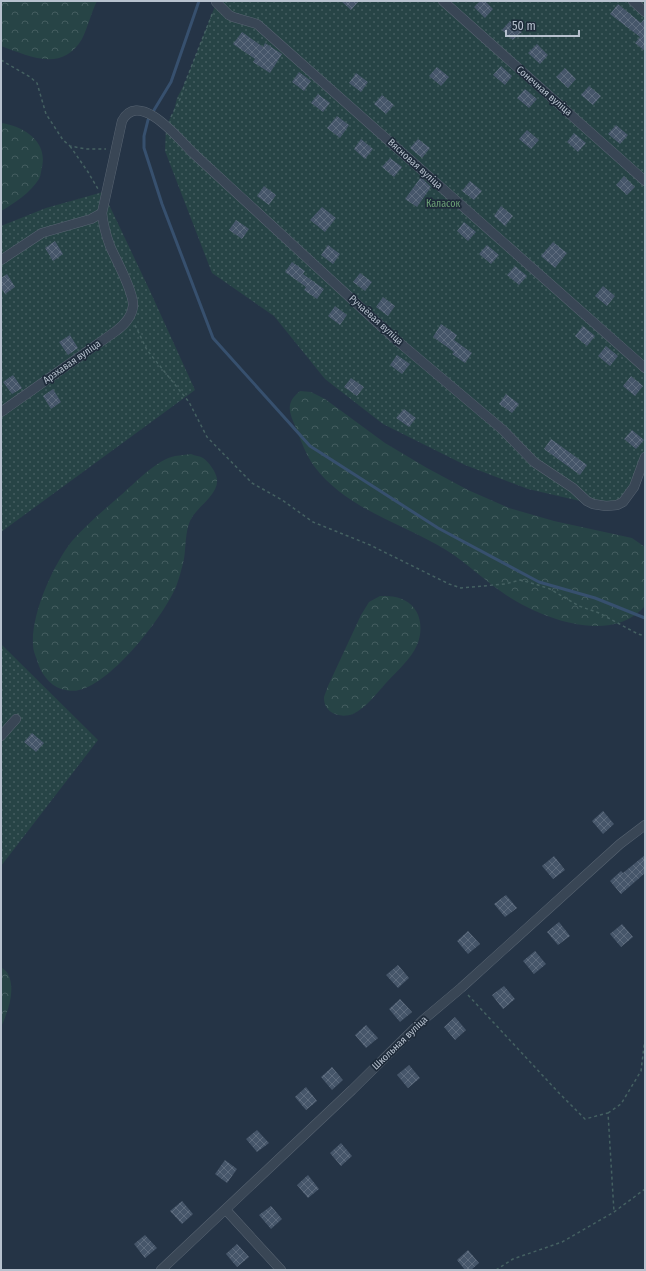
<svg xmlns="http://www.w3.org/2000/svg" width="646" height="1271" viewBox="0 0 646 1271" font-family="'Fira Sans Condensed',sans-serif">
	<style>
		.forest { fill: url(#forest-crowns) }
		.garden { fill: url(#garden-dots) }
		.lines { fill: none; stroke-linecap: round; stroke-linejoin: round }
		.stream { stroke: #37506e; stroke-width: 3 }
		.building { fill: url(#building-cross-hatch) }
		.minor-casing { stroke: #586472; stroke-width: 10 }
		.path { stroke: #456162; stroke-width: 1.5; stroke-dasharray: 3 3; stroke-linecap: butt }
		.minor { stroke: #394655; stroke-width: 9 }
		.labels { text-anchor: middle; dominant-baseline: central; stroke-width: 3.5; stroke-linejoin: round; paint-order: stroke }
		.street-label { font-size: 10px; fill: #b7c1ce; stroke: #1e2b3a }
		.park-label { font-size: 10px; fill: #6ca176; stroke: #1e2b3a }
	</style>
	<defs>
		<pattern id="forest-crowns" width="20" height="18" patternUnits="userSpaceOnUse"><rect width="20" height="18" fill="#274446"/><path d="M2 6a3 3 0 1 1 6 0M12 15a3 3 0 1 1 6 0" fill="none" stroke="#445d60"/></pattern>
		<pattern id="garden-dots" width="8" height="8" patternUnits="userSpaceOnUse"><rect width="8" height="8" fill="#274446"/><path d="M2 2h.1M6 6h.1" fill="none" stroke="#445d60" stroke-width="1.8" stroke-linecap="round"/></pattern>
		<pattern id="building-cross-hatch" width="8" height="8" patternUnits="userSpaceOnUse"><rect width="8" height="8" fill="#46566a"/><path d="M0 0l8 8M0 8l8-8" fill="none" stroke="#5e6c7e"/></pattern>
	</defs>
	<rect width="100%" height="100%" fill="#253446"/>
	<path class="forest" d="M1,1H97C91,13 88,27 82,39C62,73 29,56 1,46Z
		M1,123C23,126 48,141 42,167C41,171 41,175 39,179C30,193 15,203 1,211Z
		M300,391L311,392L325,399L385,443L427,468L468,490L509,508L554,521L632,538L645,547V606C611,645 542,619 506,595C485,581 467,563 446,550C402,523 346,509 314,466C306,455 301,441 296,428C289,412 285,403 300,391Z
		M191,454C195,456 200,456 203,458C209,462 216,472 217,479C219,495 196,507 190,521C185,533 186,547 184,559C182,567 180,576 177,584C166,614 112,683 79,690C73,692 66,690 61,689C49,685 40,672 37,660C35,655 33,650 33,645C31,614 53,565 72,541C87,524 104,510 121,495C135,483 156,460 175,456C180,455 186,455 191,454Z
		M380,596C388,596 397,596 404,600C421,608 424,629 417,645C411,659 397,671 386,683C377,693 366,708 353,714C340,719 323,713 324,697C325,694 327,689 328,686L361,615L369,602Z
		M1,967C3,969 7,971 8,974C16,989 8,1012 1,1027Z"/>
	<path class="garden" d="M217,1H645V457L623,502L593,504L528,489L465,465L383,424L325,379L274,316L212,273L165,151L166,126L174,111L177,98L185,83Z
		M103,192L150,291L195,390L1,532V226L46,208Z
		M1,644L98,740L1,866Z"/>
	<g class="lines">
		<path class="stream" d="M199,1L171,82L148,120L144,136V148L162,204L213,338L310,446L438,528L539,582L595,598L645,618"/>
	</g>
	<path class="building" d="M341,1H359L351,10Z
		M480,1H485L493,9L485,18L474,7Z
		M618,4L641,23L645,18V51L635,43L640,37L610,14Z
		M510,21L522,32L513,40L502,30Z
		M242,32L263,47L265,43L282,54L270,73L253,62L255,59L233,44Z
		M537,44L548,55L540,64L528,53Z
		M501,66L512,76L505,85L493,75Z
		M437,67L449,77L441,86L429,76Z
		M565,68L576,79L568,88L556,77Z
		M299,72L311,81L304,91L292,82Z
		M356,73L368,82L361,92L349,83Z
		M589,86L601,96L593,105L581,95Z
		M525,89L537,99L529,108L517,98Z
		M318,94L330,103L323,112L311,103Z
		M382,95L394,105L386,114L374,104Z
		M337,116L349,125L340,138L327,128Z
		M616,125L628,135L620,144L608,134Z
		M527,130L539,140L531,149L519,139Z
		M574,133L586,143L578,152L567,142Z
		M361,139L373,149L365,159L354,149Z
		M418,139L430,148L422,158L410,148Z
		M390,158L402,167L394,177L382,167Z
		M624,176L635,187L627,195L616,185Z
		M421,177L431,187L417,207L405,199Z
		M470,181L482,191L474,200L462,191Z
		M264,186L276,195L269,205L257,196Z
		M501,206L513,216L505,226L494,216Z
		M322,207L336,218L325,232L310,220Z
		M236,220L249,229L242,239L229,230Z
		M464,222L476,232L468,241L457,231Z
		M55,241L63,254L53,261L45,248Z
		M553,242L567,253L555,268L541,256Z
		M328,245L340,254L333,264L321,255Z
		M487,245L499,255L491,264L479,254Z
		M292,262L305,271L303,274L324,289L317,299L304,290L306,287L285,272Z
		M515,266L527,276L519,285L507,275Z
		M360,273L372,282L365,291L353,282Z
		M7,274L15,287L5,294L1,287V278Z
		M603,286L615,296L607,306L595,296Z
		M383,297L395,306L388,316L376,307Z
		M335,306L347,315L340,325L328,316Z
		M441,324L457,335L454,340L472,353L465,363L452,354L454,352L433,337Z
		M583,326L595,336L587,346L575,336Z
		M70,335L78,348L68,355L59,342Z
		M606,346L618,356L610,366L598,356Z
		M397,355L410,364L402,374L390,365Z
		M13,375L22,388L12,394L3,382Z
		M631,376L643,386L635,396L623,386Z
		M351,378L364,387L357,396L344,387Z
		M53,389L61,402L51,409L43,396Z
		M506,394L519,404L512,413L499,404Z
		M404,409L416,418L409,427L396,418Z
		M632,430L644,440L636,449L624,439Z
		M551,439L587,465L580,475L544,449Z
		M32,733L44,743L36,752L24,742Z
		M603,811L614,824L603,834L592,821Z
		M645,855V873L621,894L610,881L621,871L623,873Z
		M554,856L565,870L553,879L542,866Z
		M506,895L517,908L505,917L494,904Z
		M559,922L570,936L558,945L547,932Z
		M622,924L633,937L621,947L610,934Z
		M468,931L480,944L468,954L457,941Z
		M535,951L546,964L534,974L523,961Z
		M398,965L409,978L398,988L386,975Z
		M504,986L515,999L503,1009L492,995Z
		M400,999L412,1012L400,1022L389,1009Z
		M455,1017L466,1030L455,1040L444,1027Z
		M366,1025L378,1038L366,1048L355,1035Z
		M409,1065L420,1078L408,1088L397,1075Z
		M332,1067L343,1080L332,1090L321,1077Z
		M306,1087L317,1101L306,1110L295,1097Z
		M257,1130L269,1143L257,1152L246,1139Z
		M341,1143L352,1156L341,1166L330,1153Z
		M225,1160L237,1169L227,1183L215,1174Z
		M308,1175L319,1189L308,1198L297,1185Z
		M182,1201L193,1214L182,1224L170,1211Z
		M271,1206L282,1219L271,1229L259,1215Z
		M145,1235L157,1248L145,1258L134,1244Z
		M237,1244L249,1257L237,1267L226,1254Z
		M468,1250L479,1263L471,1270H465L457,1260Z"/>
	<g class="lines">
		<g class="minor-casing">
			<path id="minor" d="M443,1L645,181
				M633,1L645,12
				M216,2L229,15L233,17L257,24L645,368
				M1,260L42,233L91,219L102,213
				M1,412L116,331C124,325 132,317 133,306C134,292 116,260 110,246C106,235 103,223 102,213L122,121C139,89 179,139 193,153L394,338L503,430L534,462L573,488L587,501L593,504L606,506L617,505L623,502L634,487L645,457
				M1,736L16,719
				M226,1210L281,1270
				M161,1270L352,1090L423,1020L461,988L620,844L645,825"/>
		</g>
		<path class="path" d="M1,60L30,77L37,83L46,114L63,140L70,146L86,149H106
			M171,117L181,97L185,83L213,12
			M70,146L88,172L98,189
			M135,325L147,350L189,402L207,437L252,483L282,500L313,522L370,545L449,584L461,588L505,584L520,580L535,584L550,589L579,606L599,613L638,634L645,636
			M468,995L558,1092L585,1119L608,1113L614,1212
			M608,1113L621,1104L641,1071L645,1038
			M496,1270L513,1259L562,1242L614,1212L645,1189"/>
		<use href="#minor" class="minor"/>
	</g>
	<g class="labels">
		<g class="street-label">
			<text transform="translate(544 91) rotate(41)">Сонечная вуліца</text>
			<text transform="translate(415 164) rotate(42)">Вясновая вуліца</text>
			<text transform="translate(376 320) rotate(42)">Ручаёвая вуліца</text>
			<text transform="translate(72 362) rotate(-35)">Арэхавая вуліца</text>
			<text transform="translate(400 1043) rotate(-44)">Школьная вуліца</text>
		</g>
		<g class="park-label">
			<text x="443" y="204">Каласок</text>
		</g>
	</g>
	<rect width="646" height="1271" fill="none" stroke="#b7c1ce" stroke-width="4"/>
	<path d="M506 30v6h73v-6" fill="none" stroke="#b7c1ce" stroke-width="2"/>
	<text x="512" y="30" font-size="12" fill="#b7c1ce" stroke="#1e2b3a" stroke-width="3" paint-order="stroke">50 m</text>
</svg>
